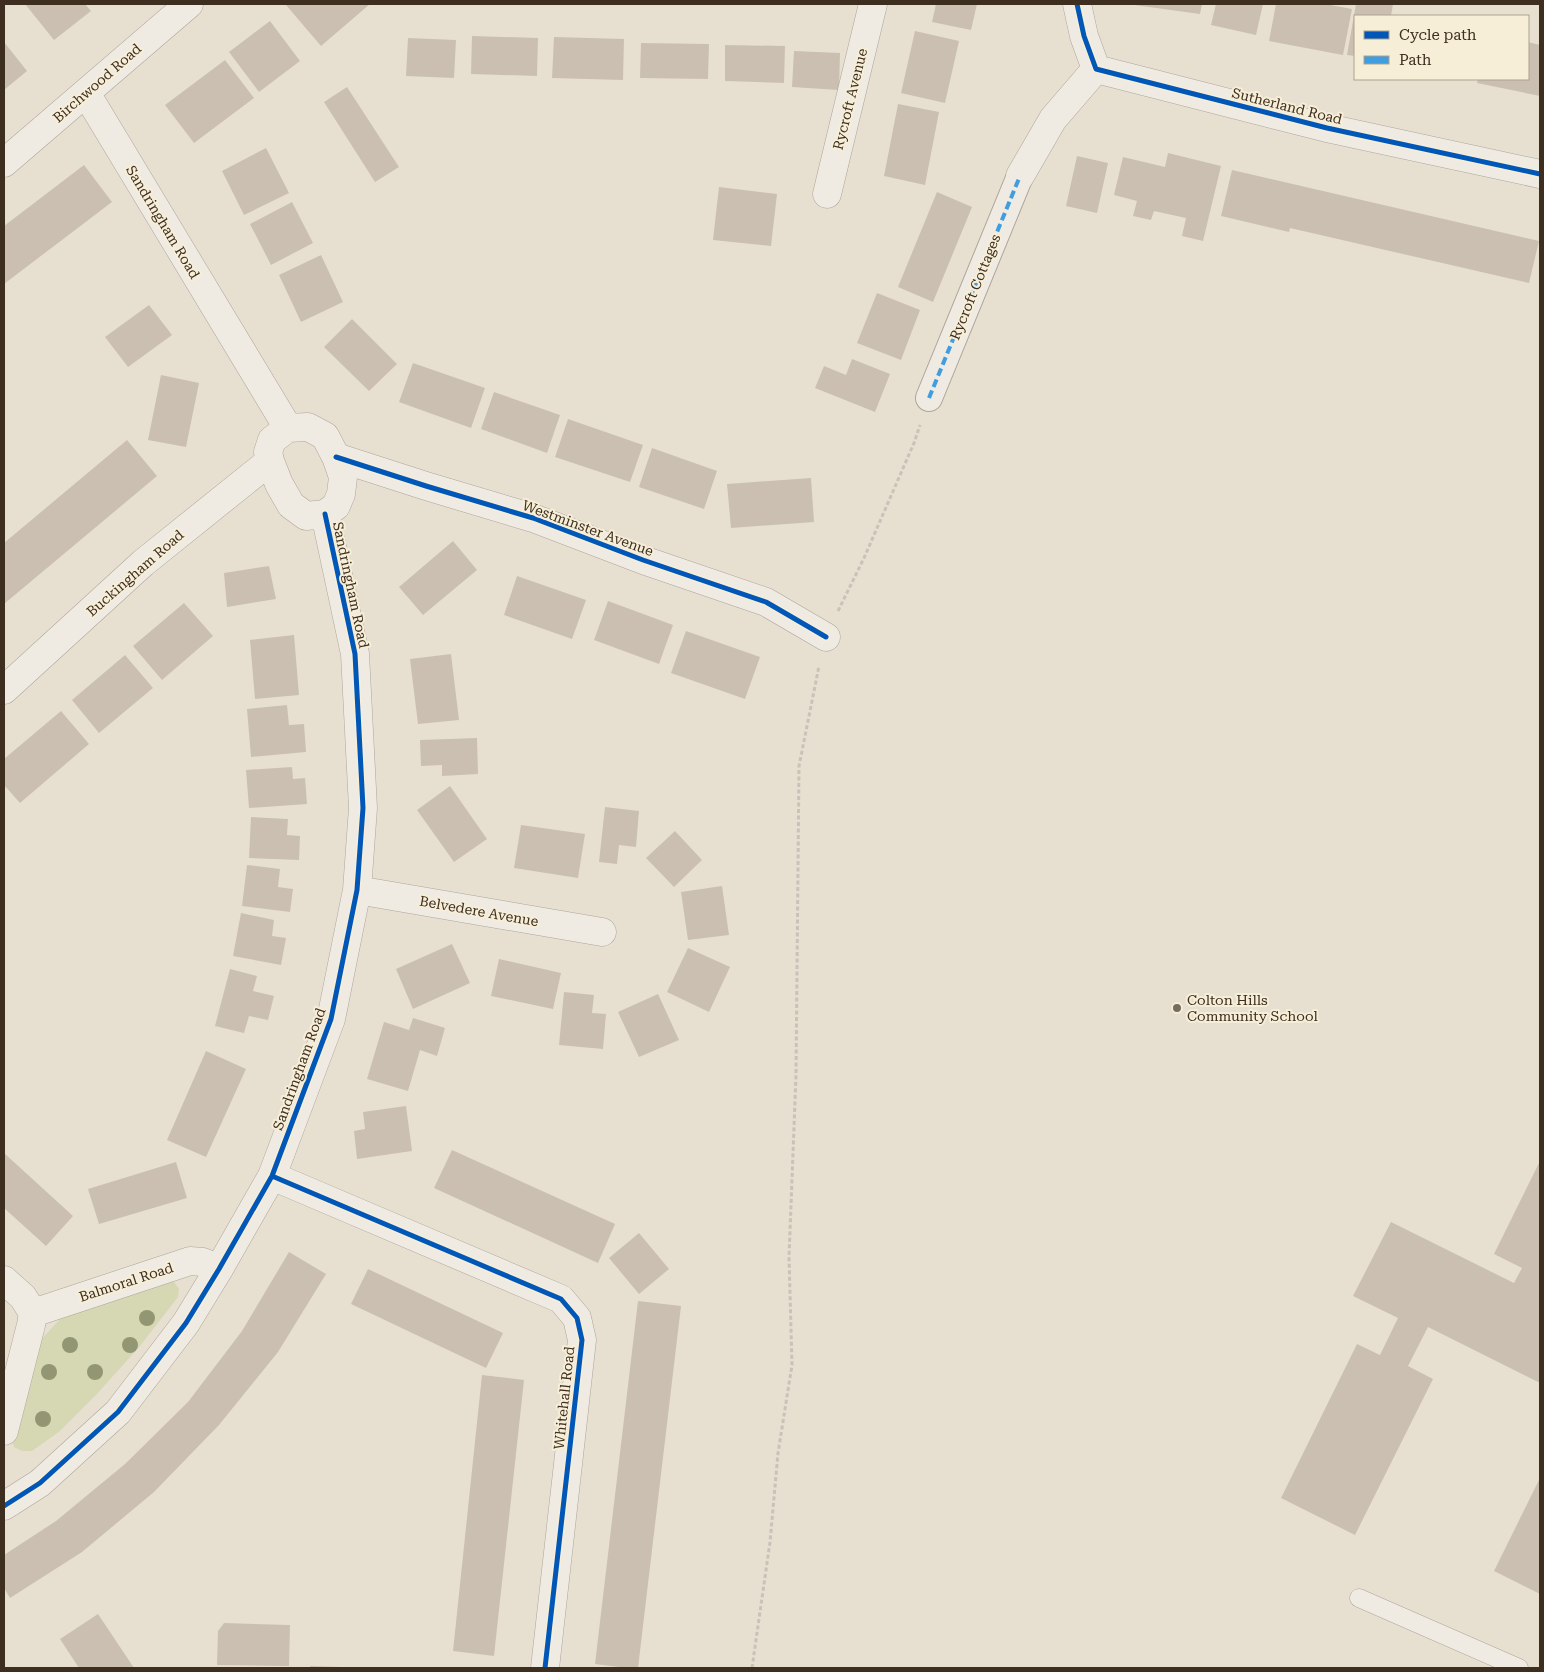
<svg xmlns="http://www.w3.org/2000/svg" width="1544" height="1672" viewBox="0 0 1544 1672" font-family="'Roboto Serif',serif">
	<style>
		.green { fill: #d6d7b3 }
		.building { fill: #cbbfb2 }
		.lines { fill: none; stroke-linecap: round; stroke-linejoin: round }
		.service-casing { stroke: #ada599; stroke-width: 19 }
		.pedestrian-casing { stroke: #ada599; stroke-width: 28 }
		.minor-casing { stroke: #ada599; stroke-width: 29 }
		.path { stroke: #c8c2b9; stroke-width: 3; stroke-dasharray: 4 2.5; stroke-linecap: butt }
		.service { stroke: #efebe3; stroke-width: 18 }
		.pedestrian { stroke: #efebe3; stroke-width: 26 }
		.minor { stroke: #efebe3; stroke-width: 28 }
		.quiet { stroke: #3f9de0; stroke-width: 4; stroke-dasharray: 8 4; stroke-linecap: butt }
		.cycleway-casing { stroke: #f7eed8; stroke-width: 8 }
		.cycleway { stroke: #0057b8; stroke-width: 5 }
		.tree { fill: #929673 }
		.poi-dot { fill: #786c5e; stroke: #f7eed8; stroke-width: 2 }
		.labels { text-anchor: middle; dominant-baseline: central; stroke-width: 4; stroke-linejoin: round; paint-order: stroke }
		.street-label { font-size: 14px; fill: #3d2e20; stroke: #f7eed8 }
		.poi-label { font-size: 14px; fill: #3d2e20; stroke: #f7eed8; text-anchor: start }
	</style>
	<rect width="100%" height="100%" fill="#e7e0d1"/>
	<path class="green" d="M164,1281L174,1282L179,1289L178,1297L140,1346L95,1396L60,1431L32,1451H22L14,1447L11,1439L37,1344L62,1317Z"/>
	<path class="building" d="M25,4H85L91,11L54,40Z
		M287,4H370L321,46L286,5Z
		M936,4H977L971,30L932,22Z
		M1127,4H1202L1200,14Z
		M1216,4H1263L1256,35L1211,25Z
		M1276,4H1325L1352,9L1343,55L1269,41Z
		M1356,4H1393L1391,16H1355V56L1347,55Z
		M270,21L300,61L259,92L229,52Z
		M915,31L959,41L945,103L901,93Z
		M472,36L538,38L537,76L471,74Z
		M554,37L624,39L623,80L552,78Z
		M408,38L456,40L454,78L406,76Z
		M4,42L27,71L4,90Z
		M1528,42L1540,45V96L1477,83L1478,79H1528Z
		M641,43L709,44L708,79L640,78Z
		M725,45L785,46L784,83L725,81Z
		M794,51L840,53L839,90L792,87Z
		M225,60L254,98L194,143L165,105Z
		M347,87L399,167L375,182L324,102Z
		M898,104L939,112L925,185L884,176Z
		M266,148L289,193L244,215L222,171Z
		M1168,153L1221,166L1203,241L1182,236L1186,218L1154,211L1151,220L1133,216L1137,201L1114,195L1123,157L1165,167Z
		M1077,156L1108,163L1097,213L1066,206Z
		M84,165L112,202L4,284V226Z
		M1232,170L1539,241L1529,283L1290,228L1289,232L1221,216Z
		M719,187L777,194L771,246L713,240Z
		M937,192L972,207L933,302L898,287Z
		M292,202L313,243L271,265L250,224Z
		M321,255L343,302L301,322L279,275Z
		M877,293L920,310L901,360L857,343Z
		M149,305L172,335L128,367L105,337Z
		M352,319L397,364L369,391L324,347Z
		M852,359L890,374L875,412L815,388L824,366L846,375Z
		M413,363L485,388L471,428L399,402Z
		M161,375L199,383L186,447L148,440Z
		M494,392L560,415L547,453L481,429Z
		M568,419L643,445L630,482L555,457Z
		M127,440L157,476L4,604V543Z
		M652,448L717,471L704,509L639,487Z
		M811,478L814,522L731,528L727,484Z
		M453,541L477,570L423,615L399,587Z
		M269,566L276,599L227,607L224,573Z
		M517,576L586,600L572,639L504,615Z
		M608,601L673,625L659,664L594,640Z
		M184,603L213,636L162,680L133,646Z
		M686,631L760,657L745,699L671,673Z
		M294,635L299,695L255,699L250,640Z
		M451,654L459,720L418,724L410,659Z
		M125,655L153,688L99,733L72,700Z
		M287,705L289,725L304,724L306,752L251,757L247,709Z
		M61,711L89,744L20,803L4,785V759Z
		M477,738L478,774L442,776V765L421,766L420,740Z
		M292,767L293,779L305,778L307,804L249,808L246,770Z
		M450,786L487,839L454,862L417,810Z
		M605,807L639,811L636,847L619,845L617,864L599,862Z
		M251,817L288,819L287,835L300,836L299,860L249,858Z
		M521,825L585,834L578,878L514,868Z
		M675,831L702,860L674,887L646,858Z
		M247,865L280,869L278,887L293,889L290,912L242,906Z
		M722,886L729,935L688,940L681,892Z
		M241,913L274,920L272,936L286,938L281,965L233,956Z
		M452,944L470,983L413,1009L396,969Z
		M688,948L730,967L709,1012L667,992Z
		M499,959L561,973L553,1009L491,996Z
		M230,969L257,976L253,991L274,996L268,1020L249,1016L244,1033L215,1026Z
		M564,992L594,995L592,1013L606,1014L603,1049L559,1045Z
		M658,994L679,1040L639,1057L618,1012Z
		M413,1018L445,1028L437,1056L420,1050L408,1091L367,1079L384,1022L409,1030Z
		M206,1051L246,1069L206,1157L167,1140Z
		M406,1106L412,1151L357,1159L354,1131L365,1129L363,1112Z
		M452,1150L615,1224L598,1263L434,1188Z
		M4,1153L73,1216L46,1246L4,1208Z
		M1540,1161V1383L1428,1327L1408,1366L1433,1379L1355,1535L1281,1498L1357,1344L1380,1355L1398,1318L1353,1296L1391,1222L1514,1283L1522,1268L1494,1254Z
		M176,1162L187,1198L99,1224L88,1189Z
		M639,1233L669,1269L639,1294L609,1258Z
		M289,1252L326,1274L278,1352L219,1425L154,1492L82,1552L10,1598L4,1588V1555L56,1521L125,1464L188,1402L242,1331Z
		M368,1269L503,1333L486,1368L351,1304Z
		M638,1301L681,1306L638,1668H627L595,1664Z
		M482,1375L524,1380L494,1656L453,1651Z
		M1540,1478V1594L1494,1571Z
		M98,1614L134,1668H79L60,1639Z
		M224,1623L290,1625L289,1666L217,1665L218,1631Z
		M310,1666L342,1667V1668H310Z"/>
	<g class="lines">
		<g class="service-casing">
			<path id="service" d="M1359,1598L1519,1668"/>
		</g>
		<g class="pedestrian-casing">
			<path id="pedestrian" d="M929,398L1020,176"/>
		</g>
		<g class="minor-casing">
			<path id="minor" d="M1077,4L1084,36L1096,69L1327,128L1540,174
				M86,93L288,428
				M4,163L189,4
				M1020,176L1053,119L1096,69
				M827,194L873,4
				M308,427L325,436L336,457L343,477L341,494L336,506L325,514L306,516L291,505L279,484L270,461L268,452L272,440L288,428Z
				M336,457L426,486L533,518L643,560L766,602L826,637
				M4,690L143,563L270,461
				M357,890L602,932
				M272,1176L561,1299L577,1318L582,1340L545,1668
				M4,1280L23,1297L33,1313
				M4,1431L31,1325L33,1313L190,1261L203,1262L219,1269
				M4,1506L40,1483L118,1412L186,1323L219,1269L272,1176L331,1019L357,890L363,808L355,654L325,514"/>
		</g>
		<path class="path" d="M838,611L864,558L914,443L920,425
			M752,1668L770,1542L778,1453L792,1365L789,1257L796,1075L799,766L819,666"/>
		<use href="#service" class="service"/>
		<use href="#pedestrian" class="pedestrian"/>
		<use href="#minor" class="minor"/>
		<path class="quiet" d="M929,398L1020,176"/>
		<g class="cycleway-casing">
			<path id="cycleway" d="M1077,4L1084,36L1096,69L1327,128L1540,174
				M336,457L426,486L533,518L643,560L766,602L826,637
				M272,1176L561,1299L577,1318L582,1340L545,1668
				M4,1506L40,1483L118,1412L186,1323L219,1269L272,1176L331,1019L357,890L363,808L355,654L325,514"/>
		</g>
		<use href="#cycleway" class="cycleway"/>
	</g>
	<g class="tree">
		<circle cx="147" cy="1318" r="8"/>
		<circle cx="70" cy="1345" r="8"/>
		<circle cx="130" cy="1345" r="8"/>
		<circle cx="49" cy="1372" r="8"/>
		<circle cx="95" cy="1372" r="8"/>
		<circle cx="43" cy="1419" r="8"/>
	</g>
	<circle class="poi-dot" cx="1177" cy="1008" r="5"/>
	<g class="labels">
		<g class="street-label">
			<text transform="translate(97 83) rotate(-41)">Birchwood Road</text>
			<text transform="translate(850 99) rotate(-76)">Rycroft Avenue</text>
			<text transform="translate(1287 106) rotate(14)">Sutherland Road</text>
			<text transform="translate(163 222) rotate(59)">Sandringham Road</text>
			<text transform="translate(975 287) rotate(-68)">Rycroft Cottages</text>
			<text transform="translate(588 528) rotate(20)">Westminster Avenue</text>
			<text transform="translate(135 573) rotate(-41)">Buckingham Road</text>
			<text transform="translate(351 585) rotate(78)">Sandringham Road</text>
			<text transform="translate(479 911) rotate(10)">Belvedere Avenue</text>
			<text transform="translate(299 1069) rotate(-70)">Sandringham Road</text>
			<text transform="translate(126 1282) rotate(-18)">Balmoral Road</text>
			<text transform="translate(564 1398) rotate(-84)">Whitehall Road</text>
		</g>
		<g class="poi-label">
			<text x="1187" y="1000">Colton Hills<tspan x="1187" dy="16">Community School</tspan></text>
		</g>
	</g>
	<rect width="1544" height="1672" fill="none" stroke="#3d2e20" stroke-width="10"/>
	<rect x="1354" y="15" width="175" height="65" fill="#f7eed8" stroke="#ada18e"/>
	<rect x="1364" y="31" width="25" height="8" fill="#0057b8" stroke="#ada18e"/>
	<text x="1399" y="40" font-size="15" fill="#3d2e20">Cycle path</text>
	<rect x="1364" y="56" width="25" height="8" fill="#3f9de0" stroke="#ada18e"/>
	<text x="1399" y="65" font-size="15" fill="#3d2e20">Path</text>
</svg>
